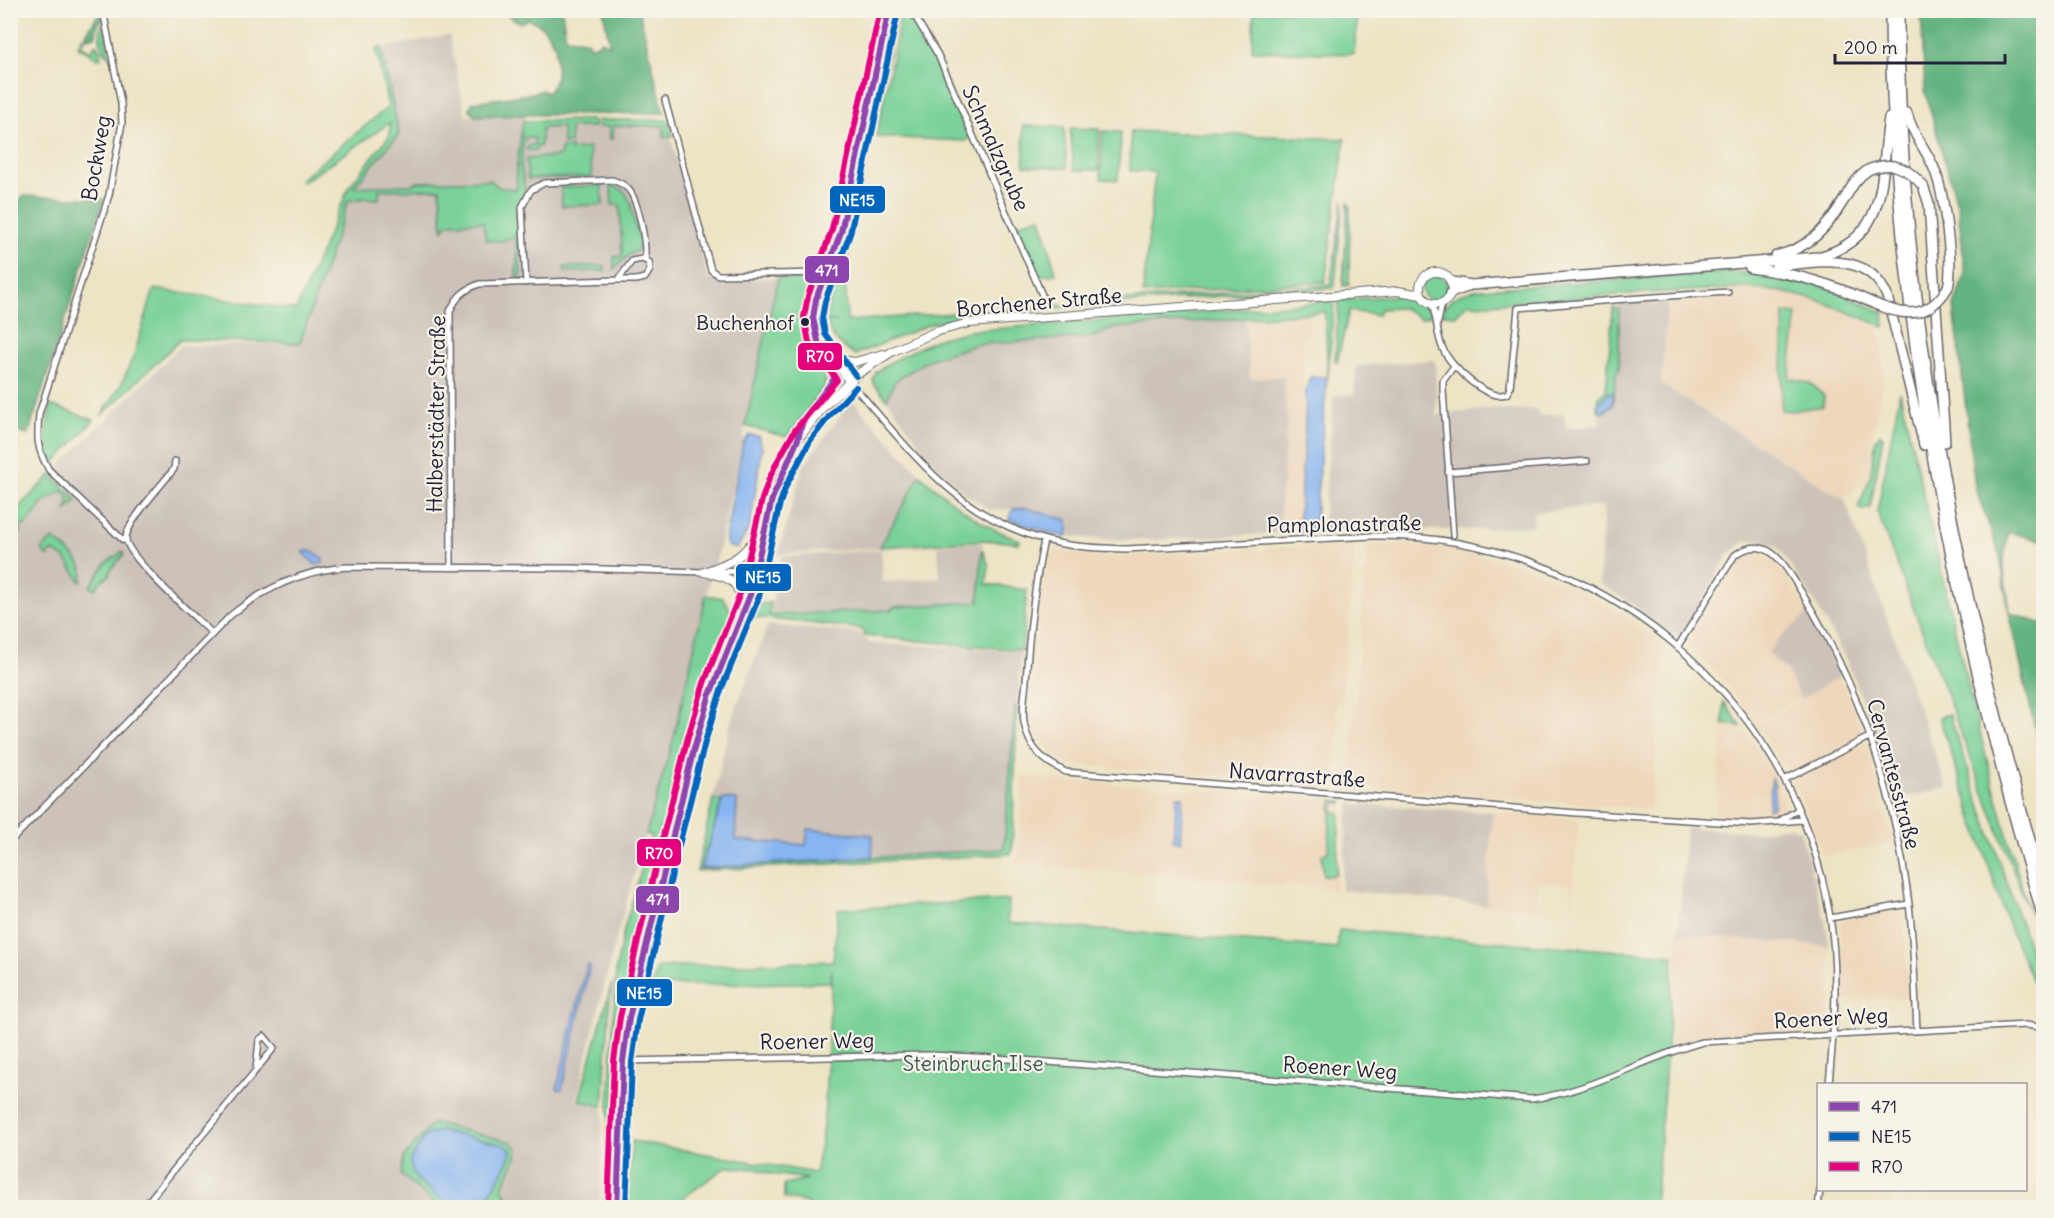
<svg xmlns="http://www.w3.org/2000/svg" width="2054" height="1218" viewBox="0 0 2054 1218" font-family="Delius,sans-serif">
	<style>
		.built { fill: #eed7bb; fill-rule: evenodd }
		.industrial { fill: #ccc2b9; fill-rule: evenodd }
		.green { fill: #7ad298; stroke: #4e7a6a; stroke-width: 1.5 }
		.forest { fill: #63b480; stroke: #426b5e; stroke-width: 1.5 }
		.water { fill: #87b5f1; stroke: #546c96; stroke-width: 1.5 }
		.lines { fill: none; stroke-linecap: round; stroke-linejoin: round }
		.street-casing { stroke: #69666b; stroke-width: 8 }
		.secondary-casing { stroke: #69666b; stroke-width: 10 }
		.highway-casing { stroke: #69666b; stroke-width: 12 }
		.street { stroke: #fff; stroke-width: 5 }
		.secondary { stroke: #fff; stroke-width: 8 }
		.highway { stroke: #fff; stroke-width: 9 }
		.highway-bridge-casing { stroke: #69666b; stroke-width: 12; stroke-linecap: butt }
		.highway-bridge { stroke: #fff; stroke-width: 9 }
		.bus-1-casing { stroke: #f7f3e8; stroke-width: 10 }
		.bus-2-casing { stroke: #f7f3e8; stroke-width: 10 }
		.bus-3-casing { stroke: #f7f3e8; stroke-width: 10 }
		.bus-1 { stroke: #8e44ad; stroke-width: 6 }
		.bus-2 { stroke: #0065bd; stroke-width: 6 }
		.bus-3 { stroke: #e5007d; stroke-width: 6 }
		.bus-dot { fill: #22223b; stroke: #f7f3e8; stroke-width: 2 }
		.labels { text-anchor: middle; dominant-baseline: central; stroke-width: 4.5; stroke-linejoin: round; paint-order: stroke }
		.bus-label { font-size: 20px; fill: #22223b; stroke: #f7f3e8; text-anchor: end }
		.street-label { font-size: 21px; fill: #22223b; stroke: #f7f3e8 }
		.park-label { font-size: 21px; fill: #3c5757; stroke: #f7f3e8 }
		.line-badge { stroke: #f7f3e8; stroke-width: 2 }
		.badge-label { font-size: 16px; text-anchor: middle; font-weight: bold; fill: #fff }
	</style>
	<rect width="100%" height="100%" fill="#f7f3e8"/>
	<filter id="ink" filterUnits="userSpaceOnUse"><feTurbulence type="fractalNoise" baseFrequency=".0167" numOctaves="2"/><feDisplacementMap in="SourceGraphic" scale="12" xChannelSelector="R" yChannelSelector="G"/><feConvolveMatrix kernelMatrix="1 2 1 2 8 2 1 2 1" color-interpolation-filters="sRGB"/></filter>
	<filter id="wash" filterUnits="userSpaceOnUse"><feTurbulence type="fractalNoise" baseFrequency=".008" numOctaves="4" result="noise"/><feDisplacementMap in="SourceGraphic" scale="24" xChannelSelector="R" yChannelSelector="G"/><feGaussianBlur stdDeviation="1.35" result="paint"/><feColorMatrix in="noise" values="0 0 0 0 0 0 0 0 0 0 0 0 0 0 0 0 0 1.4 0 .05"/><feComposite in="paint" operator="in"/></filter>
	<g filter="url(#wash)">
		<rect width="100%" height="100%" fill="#ede4c5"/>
		<path class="built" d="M1750,288L1783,292L1819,302L1878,328L1885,371L1873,435L1869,475L1863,485L1844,498L1764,450L1765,449L1662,384L1669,299L1727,296L1728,289Z
			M1309,315V334L1303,335L1305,429L1298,532L1283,533L1280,510L1287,426L1284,377L1250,379L1246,321Z
			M1367,543L1451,549L1514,563L1533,570L1588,595L1620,612L1664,645L1651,809L1349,786Z
			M1355,544L1342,702H1336L1335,715L1339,716L1334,785L1070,764L1054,756L1041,742L1033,724L1040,597L1050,556L1052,553L1056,551L1095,557L1257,549L1258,552H1264L1265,548Z
			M1764,555L1780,566L1808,613L1778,640L1768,652L1787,672L1800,697L1756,723L1725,682L1686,643L1736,565L1749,556Z
			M1840,676L1864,735L1830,753L1815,725L1830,755L1794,774L1791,773L1786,764H1782L1757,725Z
			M1723,724L1741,726L1779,784L1786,801L1784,810L1774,814L1752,817L1715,815Z
			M1868,741L1892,844L1823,856L1813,825L1793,783L1796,777Z
			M1022,775L1068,781L1343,800L1336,889L1013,863L1019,852Z
			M1493,812L1579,819L1572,912L1486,905ZM1538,882L1572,885L1570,910L1536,907Z
			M1894,910L1903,912L1908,998L1844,1001L1840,920Z
			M1678,934L1829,946L1831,1002L1829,1023L1821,1030L1702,1038L1671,1046Z"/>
		<path class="industrial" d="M449,35L466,116H525V121L666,120L708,280L778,278L716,561L706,595L674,737L617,935L576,1100L603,1109L600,1207H481L495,1186L417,1179L451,1207H11L10,515L181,346L300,343L353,187L399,134L381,48Z
			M1668,299L1661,384L1845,500L1947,788L1894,800L1875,733L1848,663L1814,601L1777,546L1760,540L1745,541L1728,555L1684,631L1678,635L1673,634L1627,600L1599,584L1604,506L1533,512L1534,526L1463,530L1371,529L1322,531L1334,396L1354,394L1356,366L1435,360L1437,415L1499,408V410H1515L1537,409L1538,416L1564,414L1566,428L1600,425L1599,411L1605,412L1613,405L1616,375L1618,370L1619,304Z
			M1245,318L1250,379L1284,376L1287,426L1280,510L1283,533L1151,540L1096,539L1070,536L1069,520L1025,508L990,510L966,495L933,462L887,399L896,381L928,360L978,344L1093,337L1114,328Z
			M852,400L920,474L879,548L778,554L803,467Z
			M982,542L979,602L893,607L892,610L770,613L781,557ZM938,546L940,578L883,582L881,550Z
			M1808,613L1840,676L1801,699L1787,672L1768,652L1778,640Z
			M768,625L861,633L869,643L1021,651L1013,776L1012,850L1010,854L696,871L731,721Z
			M1349,804L1493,812L1486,905L1341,890Z
			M1791,827L1800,831L1825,920L1829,946L1678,934L1686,828L1756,832Z"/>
		<path class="green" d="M896,11H898L857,202H855Z
			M902,11H908L935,56L970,137L966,141L876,137Z
			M1254,11H1358L1354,54L1252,51Z
			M103,22L110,57C98,50 98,34 103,22Z
			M83,37L85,38L81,45L90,51L95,45H97L101,57L98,59L79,47L78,46Z
			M381,47L399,134L354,187L410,185L417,182L490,180L500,188L517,189L516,172L523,121L594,120V127H570V143L563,144L562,127L542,128L540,147H536V151L527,150L528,146L535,144L534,138H524L521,166L525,189L518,209L521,276L519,279L516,277L517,257L515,237L501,241L486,240L483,222L448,223L443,230L440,189L379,190V199L364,198L348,201L300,343L180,340L101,416L121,385L134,355L154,289L296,310L349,187L390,135V123L303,182L300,180L388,107L376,48Z
			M598,120H666L669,123L673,137H664V126H613L612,139H610L609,127H598Z
			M1023,126L1064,127L1067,168L1024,166Z
			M1070,128L1099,129V170H1074Z
			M1102,131L1121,132L1118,180L1101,179Z
			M1131,131L1345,139L1325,282L1143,294L1155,172L1130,171Z
			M561,148H571V150L589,148L592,177L528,179L526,159L559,156L561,154Z
			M599,184L602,186L603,205L562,206L561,187L596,186Z
			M614,185L625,192L632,205L631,208L638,235L641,237L639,249L629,255L614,269V257L622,256L620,205H612L611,186Z
			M1343,201L1335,284L1333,288L978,314L933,323L855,355C840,346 832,339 826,322L837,321H826C830,294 842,269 851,243L845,271L847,321L1330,285Z
			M1348,201L1350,207L1349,285L1343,286Z
			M1041,217L1056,274L1039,276L1016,224Z
			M605,266V271L564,272V267Z
			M1729,272C1753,273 1777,273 1800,279C1829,287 1857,300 1884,313V327L1820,301L1783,292L1749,288L1646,293L1474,305L1468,303L1456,315L1442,314C1448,296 1463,292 1480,289Z
			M1422 288a13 13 0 1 1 26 0a13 13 0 1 1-26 0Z
			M778,278L810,280L813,288L803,318L808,341L823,368L826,385L787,437L745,426Z
			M1404,295C1416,296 1427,303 1432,315L1421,319L1403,308L1380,309L1378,315L1349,311L1337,362H1335L1339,300Z
			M1334,301L1328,378L1325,312L1114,328L1093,337L978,344L928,360L895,381L887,399L874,384L873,380L876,372L896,359L937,339L969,331Z
			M1613,308L1619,309V369L1616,375L1613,405L1605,412H1601L1597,409V405L1599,402L1598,398L1606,391Z
			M1784,313L1797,314L1789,378L1812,384L1824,396L1823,406L1791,411L1781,410Z
			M1900,392C1940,567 1978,742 2030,914L1877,512Z
			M51,405L94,420L54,464C39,451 48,422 51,405Z
			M1880,434L1883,437L1870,508L1862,510L1858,508L1870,478L1876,439Z
			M51,475L77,500L66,511L69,503L67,495L62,491C57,496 50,497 45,501C36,510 33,521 21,527V532H17L18,537L13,539L11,538L10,516Z
			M920,475C953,503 979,526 1020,540L1019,543L984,540L880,547Z
			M53,539C66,549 89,563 81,582L64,557L52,551L48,556L45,555L42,549Z
			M982,549L989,566L986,584L1027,590L1022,650L865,636L862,629L755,617L760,604L770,603L769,615L892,610V607L979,602Z
			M123,551L124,554L111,569L109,576L103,579L95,589L90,587L105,564Z
			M706,595L723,598L733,614L711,668L685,750L682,765L672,793L666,825L661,826L658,835L664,838L620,1018L611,1159L606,1165L616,969L623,933L651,836L646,834L674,737Z
			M1724,702L1741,726L1723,724Z
			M1015,706H1017L1012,850L1010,854L697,871L713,799L722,801L700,869L1004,849Z
			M1949,714L2043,988V995L2039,996L2009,927L1939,717Z
			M1332,800L1343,801V803H1335L1333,809L1334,812L1340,813L1336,874L1330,876L1323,875L1322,855L1328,852Z
			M1009,900L1008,923L1337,948L1339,930L1674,955L1655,1207L811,1208L807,1203L784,1198V1184L807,1179L772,1174L756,1169L726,1167L671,1207L628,1208L632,1141L815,1173L821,1143L825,1106L832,969L830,982L652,986L657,967L833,961L838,909Z
			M612,983L610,999L603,1107L579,1100Z
			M433,1123L512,1142L518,1150L515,1161L502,1188L509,1198L500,1207H481L495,1186L509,1160L417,1179L451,1207H440L401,1175L404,1157Z
			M609,1165L611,1166L610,1207H604L606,1166Z"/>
		<path class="forest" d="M500,11H562L566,38L586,40L592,47L602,41L610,45L603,11H639L664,113L475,116L469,108L473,102C486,100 534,95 542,90L547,93C559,82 557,67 555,51L557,49C546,32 548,27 528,19L520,23Z
			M1921,11H2043V541L2008,532L2003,565L2010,613L2043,624V763L2010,618L2000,556L1975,487L1954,306L1965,273L1958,207L1925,92Z
			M103,14V18L98,24L95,36L87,38L86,34L98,15Z
			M23,196L104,199L28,435L10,430L11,213Z"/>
		<path class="water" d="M1310,377H1327L1314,531L1298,532L1305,429L1306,391Z
			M1610,392H1613L1612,405L1602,411L1598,407V404Z
			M749,435L758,436L762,448L750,527L737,548L729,547L726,543V534L743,443Z
			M1025,508L1068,520V534L1066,537L1046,532L1009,519L1013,509Z
			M307,551L314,552L323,559V563L316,565L303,552Z
			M1772,779L1775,785L1773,808L1768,809Z
			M1177,796L1183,797L1180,842L1173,841Z
			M723,799L737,800L735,840L806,845L808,829L873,835L872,857L701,868Z
			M587,965L590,966L562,1089L559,1090L557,1088Z
			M442,1131L505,1145L511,1150C506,1171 492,1190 481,1207H451L417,1179L412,1171L410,1160L426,1135Z"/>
	</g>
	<g filter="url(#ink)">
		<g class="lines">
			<g class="street-casing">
				<path id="street" d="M103,10L121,103L122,123L109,195L39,414C37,438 36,448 49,470L123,540H126
					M911,10L938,55L1045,302
					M665,100L711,270L718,275L827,273
					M526,283L522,207L531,190L544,183L612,180C619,182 624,184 629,190C639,203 646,242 645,259
					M1431,303C1438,318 1436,335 1443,349C1450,366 1489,404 1508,393L1510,387L1518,308L1626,299L1728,292
					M1438,322L1442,303
					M849,381C913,452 957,521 1058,543C1080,548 1103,548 1126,549L1372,536C1595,532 1795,695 1830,917C1839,972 1834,1029 1829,1084
					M175,461L174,469C163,483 127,522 126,538C125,556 196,618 212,633
					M1448,472L1587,461
					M1453,535L1443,390V381L1454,366
					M1044,540C1034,587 1029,633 1026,681C1025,695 1021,712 1025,727C1030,750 1045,762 1066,772L1577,813L1751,824L1802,820
					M451,568L450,311C457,296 464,290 479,284L618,280L632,261L642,259L649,262L650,270L645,278L636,280H618
					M1678,646L1735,555C1769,531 1787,569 1802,593C1860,688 1895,794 1909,904C1914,946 1915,989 1917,1031
					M1784,780L1871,736
					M1781,820L1797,810
					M10,842L231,615C266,587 303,570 348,567L571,568L704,572L756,571
					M1830,918L1909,904
					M623,1061L930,1055L995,1058L1531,1099C1592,1092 1644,1057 1703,1042L2026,1025L2044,1028
					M143,1208C186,1154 230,1102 274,1048L264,1036L259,1040L256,1070
					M1818,1208L1820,1190"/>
			</g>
			<g class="secondary-casing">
				<path id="secondary" d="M1420 288a16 16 0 1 1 32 0a16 16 0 1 1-32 0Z
					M834,359L855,362L883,354
					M835,360L849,381
					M799,435L803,420L834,379L832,365L819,346L813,318L816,299L841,232L889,10
					M704,572C738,560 742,557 763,528
					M704,572C734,579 735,578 745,608
					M617,1208L623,1061L629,1018L693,752L709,697L750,595L772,499L790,454L798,439L824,406L859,373L893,351L935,332L969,323L1398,291L1421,295"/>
			</g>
			<g class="highway-casing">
				<path id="highway" d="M1890,10C1892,320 1956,625 2044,921
					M1899,10C1899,306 1960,606 2044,888
					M1907,113C1912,135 1928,151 1935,171C1944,194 1954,266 1948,287
					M1923,186L1929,204L1945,442
					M1776,256C1811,247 1826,229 1844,200C1851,188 1856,178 1868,170
					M1776,266C1816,263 1868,249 1887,296L1924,445
					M1750,268C1798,274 1832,284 1875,304
					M1451,282L1472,285L1818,257C1890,238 1880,178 1889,118
					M1451,293L1467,287"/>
			</g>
			<use href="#street" class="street"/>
			<use href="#secondary" class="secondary"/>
			<use href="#highway" class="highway"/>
			<g class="highway-bridge-casing">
				<path id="highway-bridge" d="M1868,170C1892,160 1907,167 1923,186
					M1875,304C1905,317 1929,319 1948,287"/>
			</g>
			<use href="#highway-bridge" class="highway-bridge"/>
			<g class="bus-1-casing">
				<path id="bus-1" d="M617,1208L623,1061L629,1018L693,752L709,697L750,595L772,499L798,439L803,420L834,379L832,365L819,346L813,318L816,299L841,232L889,10"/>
			</g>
			<g class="bus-2-casing">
				<path id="bus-2" d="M856,376L825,334L822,318L825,301L850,234L898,12
					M626,1208L632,1062L638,1020L675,861L705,742L721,690L759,597L780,503L786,486L810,441L831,414L856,387"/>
			</g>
			<g class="bus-3-casing">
				<path id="bus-3" d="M608,1208L614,1061L620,1017L658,856L688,737L704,683L741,591L762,499L769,479L777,462L795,430L837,380L809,342L804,317L808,296L832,229L880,10"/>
			</g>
			<use href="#bus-1" class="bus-1"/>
			<use href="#bus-2" class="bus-2"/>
			<use href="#bus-3" class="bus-3"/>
		</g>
	</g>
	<circle class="bus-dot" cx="805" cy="322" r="5"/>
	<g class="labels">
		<g class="bus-label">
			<text x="794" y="322">Buchenhof</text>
		</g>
		<g class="street-label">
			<text transform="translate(996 148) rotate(66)">Schmalzgrube</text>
			<text transform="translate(96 158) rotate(-80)">Bockweg</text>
			<text transform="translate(1039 302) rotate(-5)">Borchener Straße</text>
			<text transform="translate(436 414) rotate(-89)">Halberstädter Straße</text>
			<text transform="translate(1344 524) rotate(-1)">Pamplonastraße</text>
			<text transform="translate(1894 774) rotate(75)">Cervantesstraße</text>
			<text transform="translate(1297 775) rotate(4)">Navarrastraße</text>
			<text transform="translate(1831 1018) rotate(-3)">Roener Weg</text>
			<text transform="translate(817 1041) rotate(-1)">Roener Weg</text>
			<text transform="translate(1340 1068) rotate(4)">Roener Weg</text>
		</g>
		<g class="park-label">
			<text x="973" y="1063">Steinbruch Ilse</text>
		</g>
	</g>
	<g class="line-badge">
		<rect x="829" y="185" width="57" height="29" rx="6" fill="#0065bd"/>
		<rect x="804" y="255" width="46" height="29" rx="6" fill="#8e44ad"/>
		<rect x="797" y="342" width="46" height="29" rx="6" fill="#e5007d"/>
		<rect x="735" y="563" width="57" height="29" rx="6" fill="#0065bd"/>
		<rect x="636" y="838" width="46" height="29" rx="6" fill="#e5007d"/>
		<rect x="635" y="885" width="45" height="29" rx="6" fill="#8e44ad"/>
		<rect x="616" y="978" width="57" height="29" rx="6" fill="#0065bd"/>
	</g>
	<g class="badge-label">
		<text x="857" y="206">NE15</text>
		<text x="827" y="276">471</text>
		<text x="820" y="362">R70</text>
		<text x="763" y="583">NE15</text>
		<text x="659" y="859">R70</text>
		<text x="658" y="905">471</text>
		<text x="644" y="999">NE15</text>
	</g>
	<rect width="2054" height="1218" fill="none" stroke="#f7f3e8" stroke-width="36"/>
	<rect x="1817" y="1083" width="210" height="108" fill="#f7f3e8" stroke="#a29fa3" stroke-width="1.5"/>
	<rect x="1829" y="1102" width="30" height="9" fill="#8e44ad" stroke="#a29fa3" stroke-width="1.5"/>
	<text x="1871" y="1113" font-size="18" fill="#22223b">471</text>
	<rect x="1829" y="1132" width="30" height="9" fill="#0065bd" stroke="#a29fa3" stroke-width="1.5"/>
	<text x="1871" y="1143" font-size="18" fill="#22223b">NE15</text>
	<rect x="1829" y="1162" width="30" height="9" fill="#e5007d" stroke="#a29fa3" stroke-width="1.5"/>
	<text x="1871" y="1173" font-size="18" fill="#22223b">R70</text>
	<path d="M1835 54v9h170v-9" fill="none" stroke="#22223b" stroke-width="3"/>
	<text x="1844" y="54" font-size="18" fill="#22223b" stroke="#f7f3e8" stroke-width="4.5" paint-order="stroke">200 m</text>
</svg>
